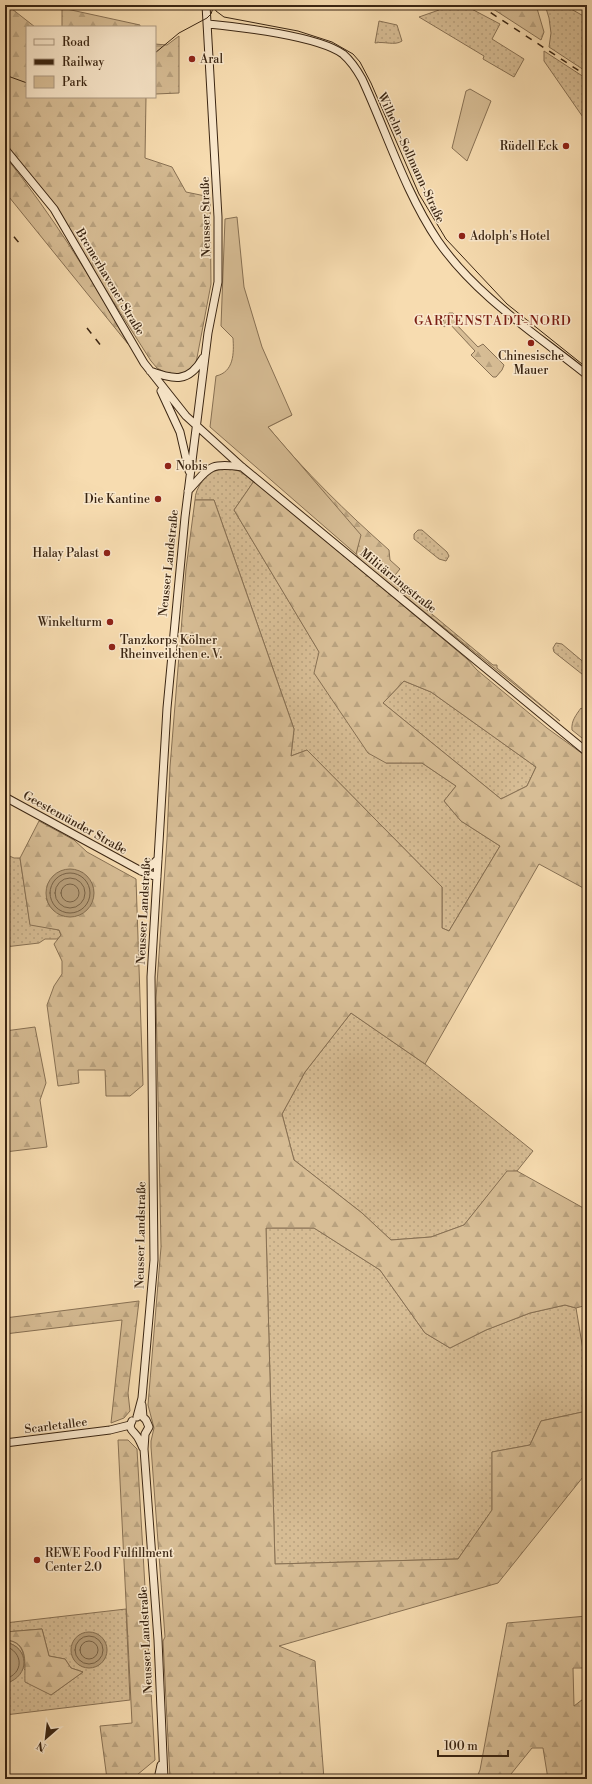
<svg xmlns="http://www.w3.org/2000/svg" width="592" height="1784" viewBox="0 0 592 1784" font-family="'Libre Bodoni',serif">
	<style>
		.grass { fill: url(#grass-dots); stroke: #887154 }
		.forest { fill: url(#forest-firs); stroke: #887154; fill-rule: evenodd }
		.park { fill: #d7bd95; stroke: #887154 }
		.water { fill: #b79e7a; stroke: #856e50 }
		.lines { fill: none; stroke-linecap: round; stroke-linejoin: round }
		.shore { stroke: #786246; stroke-width: 1 }
		.secondary-casing { stroke: #3a2512; stroke-width: 9 }
		.secondary { stroke: #fae8cc; stroke-width: 7 }
		.tram { stroke: #3a2512; stroke-width: 1 }
		.rail { stroke: #3a2512; stroke-width: 1.5; stroke-dasharray: 7 7; stroke-linecap: butt }
		.poi-dot { fill: #8f2418; stroke: #fae8cc; stroke-width: 1.5 }
		.labels { text-anchor: middle; dominant-baseline: central; stroke-width: 3; stroke-linejoin: round; paint-order: stroke }
		.poi-label { font-size: 12px; fill: #3a2512; stroke: #fae8cc; text-anchor: start }
		.street-label { font-size: 12px; fill: #3a2512; stroke: #fae8cc }
		.neighbourhood-label { font-size: 13px; letter-spacing: 1px; fill: #7a1f14; stroke: #fae8cc }
	</style>
	<defs>
		<pattern id="grass-dots" width="8" height="8" patternUnits="userSpaceOnUse"><rect width="8" height="8" fill="#d7bd95"/><path d="M2 2h.1M6 6h.1" fill="none" stroke="#b9a27f" stroke-width="1.8" stroke-linecap="round"/></pattern>
		<pattern id="forest-firs" width="22" height="20" patternUnits="userSpaceOnUse"><rect width="22" height="20" fill="#d7bd95"/><path d="M5 1l3.5 6h-7zM16 11l3.5 6h-7z" fill="#b9a27f"/></pattern>
	</defs>
	<rect width="100%" height="100%" fill="#f7dcb0"/>
	<filter id="stains"><feTurbulence type="fractalNoise" baseFrequency=".005" numOctaves="4"/><feColorMatrix values="0 0 0 0 .2 0 0 0 0 .09 0 0 0 0 .02 0 0 0 .5 -.17"/></filter>
	<radialGradient id="worn" r=".72"><stop offset=".6" stop-color="#630" stop-opacity="0"/><stop offset="1" stop-color="#630" stop-opacity=".3"/></radialGradient>
	<path class="grass" d="M441,5H464L500,24L492,39L524,59L514,77L483,59L484,56L419,17L439,10Z
		M545,5H564L587,18V72L549,47L551,33L549,18Z
		M379,21L397,25L402,41C395,46 384,41 375,43Z
		M544,51L587,79V123L544,61Z
		M231,469L239,471L254,481L234,510L386,763H422L456,786L444,801L461,821L500,846L449,931L442,928V887L307,750L291,756L294,729L214,500H195C195,488 206,473 218,470C222,469 227,470 231,469Z
		M418,530H422L447,552L449,556L446,561L439,559L414,539V534Z
		M556,643L562,644L587,665V678L554,652L553,648Z
		M404,681L431,692L536,767L527,786L501,799L383,703Z
		M5,854L14,858H20L30,924L59,930L61,935L58,939H45L39,943L5,947Z
		M351,1013L425,1064L533,1151L517,1171L507,1172L464,1225L431,1237L391,1240L362,1213L294,1160L282,1114L305,1072Z
		M266,1228H314L380,1270L425,1333L450,1348L486,1330L530,1313L565,1305L576,1308L587,1374V1411L541,1421L530,1445L492,1452V1510L458,1559L275,1564Z
		M126,1609L130,1700L5,1715V1683C28,1676 31,1647 5,1642V1640C21,1640 26,1654 24,1669L51,1695L83,1672L71,1668L65,1659L49,1656L42,1629L5,1632V1623Z"/>
	<path class="forest" d="M5,5H7L35,27H27V97H146L145,158L172,167L186,192L210,197L211,284L196,363L186,372L170,375L157,368L151,361L45,194L5,144Z
		M487,5H536L544,32L541,40Z
		M62,8L140,25V27H62Z
		M179,36V93L155,94V44L167,45Z
		M5,156C52,215 92,278 128,344L5,192Z
		M449,313H453L458,318L454,322L478,347L483,344L504,365L502,370L496,377H493L471,355L475,351L449,323L444,327L442,324L443,321Z
		M292,415L268,427C305,472 346,512 389,550L390,560L400,569L391,580L493,665H497V668L560,721L360,560L356,554L358,545L260,417Z
		M254,481L467,659L477,670L547,728L587,757V890L539,864L425,1064L351,1013L305,1072L282,1114L294,1160L362,1213L391,1240L431,1237L464,1225L507,1171H517L587,1210V1305L576,1308L565,1305L530,1313L486,1330L450,1348L425,1333L380,1270L314,1228H266L275,1564L458,1559L492,1510V1452L530,1445L541,1421L587,1411V1472L498,1583L279,1646L315,1661L324,1779H170L163,1641L165,1637L151,1447V1441L154,1428L148,1405L161,1247L156,998L167,839L170,767L186,569L195,500H214L294,729L291,756L307,750L442,887V928L449,931L500,846L461,821L444,801L456,786L422,763H386L368,753L314,673L319,652L234,510ZM404,681L431,692L536,767L527,786L501,799L383,703Z
		M581,708L587,713V742L572,730C571,721 576,715 581,708Z
		M39,821L74,840L87,852L136,879L143,1085L130,1096H106L105,1070H78L79,1083L58,1086L47,1005L54,986L62,974V961L54,944L61,935L59,930L30,925L20,858ZM91,882L93,889V898L54,911L49,905L46,898Z
		M35,1027L46,1083L40,1100L47,1147L5,1152V1085L8,1080L9,1060L5,1054V1031Z
		M139,1301L128,1393L130,1411L124,1418L111,1423L122,1320L5,1334V1318Z
		M118,1440H128L137,1449L155,1760L137,1775V1779H107L100,1726L132,1723Z
		M587,1616V1668H573L574,1706L587,1696V1779H548L543,1748H532L507,1779H476L480,1770L507,1623Z
		M42,1629L49,1656L65,1659L71,1668L83,1672L51,1695L25,1682C24,1665 30,1641 5,1640V1632Z"/>
	<path class="park" d="M470,89L491,101L467,161L452,148L466,91Z
		M237,217L244,287L262,347L292,415L268,427L361,535L356,554L210,427L216,376C234,372 234,353 233,338L221,326L225,219Z"/>
	<path class="water" d="M46 893a24 24 0 1 1 48 0a24 24 0 1 1-48 0Z
		M71 1650a18 18 0 1 1 36 0a18 18 0 1 1-36 0Z
		M5,1642C30,1647 30,1676 7,1683H5Z"/>
	<g class="lines">
		<path class="shore" d="M50 893a20 20 0 1 1 40 0a20 20 0 1 1-40 0Z
			M55 893a15 15 0 1 1 30 0a15 15 0 1 1-30 0Z
			M61 893a9 9 0 1 1 18 0a9 9 0 1 1-18 0Z
			M75 1650a14 14 0 1 1 28 0a14 14 0 1 1-28 0Z
			M80 1650a9 9 0 1 1 18 0a9 9 0 1 1-18 0Z
			M5,1646C24,1652 24,1674 5,1679"/>
		<g class="secondary-casing">
			<path id="secondary" d="M208,24C240,27 318,36 343,54C351,61 357,70 362,79C387,133 405,192 438,241C476,296 536,334 587,375
				M5,149L54,209L144,363L186,416L242,467L587,752
				M150,371C174,380 189,383 203,358
				M161,391L180,432L189,471
				M188,491C209,468 208,462 242,467
				M5,797L141,871L157,877
				M141,871L152,865L158,859
				M142,1405L143,1417L146,1420L149,1427L145,1434L144,1449L158,1640L164,1779
				M137,1417L142,1398L154,1260L151,977L167,708L185,517L208,333L218,282V217L206,5
				M132,1421C128,1428 132,1430 136,1435C139,1438 141,1444 143,1448
				M5,1443L110,1430L130,1425
				M158,1779L161,1765"/>
		</g>
		<use href="#secondary" class="secondary"/>
		<path class="tram" d="M213,5L216,11L224,17L298,31L332,42L353,54L360,62L371,83L419,194L446,239L507,304L587,368
			M155,53L179,33L207,18L211,14L214,5
			M5,75L27,83"/>
		<path class="rail" d="M479,5L587,76
			M5,226L20,244
			M87,328L102,347"/>
	</g>
	<g class="poi-dot">
		<circle cx="192" cy="59" r="4"/>
		<circle cx="566" cy="146" r="4"/>
		<circle cx="462" cy="236" r="4"/>
		<circle cx="531" cy="343" r="4"/>
		<circle cx="168" cy="466" r="4"/>
		<circle cx="158" cy="499" r="4"/>
		<circle cx="107" cy="553" r="4"/>
		<circle cx="110" cy="622" r="4"/>
		<circle cx="112" cy="647" r="4"/>
		<circle cx="37" cy="1560" r="4"/>
	</g>
	<g class="labels">
		<g class="poi-label">
			<text x="200" y="59">Aral</text>
			<text x="558" y="146" text-anchor="end">Rüdell Eck</text>
			<text x="470" y="236">Adolph's Hotel</text>
			<text x="531" y="356" text-anchor="middle">Chinesische<tspan x="531" dy="14">Mauer</tspan></text>
			<text x="176" y="466">Nobis</text>
			<text x="150" y="499" text-anchor="end">Die Kantine</text>
			<text x="99" y="553" text-anchor="end">Halay Palast</text>
			<text x="102" y="622" text-anchor="end">Winkelturm</text>
			<text x="120" y="640">Tanzkorps Kölner<tspan x="120" dy="14">Rheinveilchen e. V.</tspan></text>
			<text x="45" y="1553">REWE Food Fulfillment<tspan x="45" dy="14">Center 2.0</tspan></text>
		</g>
		<g class="street-label">
			<text transform="translate(411 158) rotate(65)">Wilhelm-Sollmann-Straße</text>
			<text transform="translate(206 217) rotate(-91)">Neusser Straße</text>
			<text transform="translate(110 282) rotate(59)">Bremerhavener Straße</text>
			<text transform="translate(169 563) rotate(-84)">Neusser Landstraße</text>
			<text transform="translate(398 581) rotate(39)">Militärringstraße</text>
			<text transform="translate(75 823) rotate(29)">Geestemünder Straße</text>
			<text transform="translate(144 911) rotate(-87)">Neusser Landstraße</text>
			<text transform="translate(141 1235) rotate(-89)">Neusser Landstraße</text>
			<text transform="translate(56 1426) rotate(-7)">Scarletallee</text>
			<text transform="translate(146 1640) rotate(-93)">Neusser Landstraße</text>
		</g>
		<g class="neighbourhood-label">
			<text x="493" y="321">GARTENSTADT-NORD</text>
		</g>
	</g>
	<rect width="592" height="1784" fill="none" stroke="#f7dcb0" stroke-width="20"/>
	<rect x="6" y="6" width="580" height="1772" fill="none" stroke="#3a2512" stroke-width="2"/>
	<rect x="10" y="10" width="572" height="1764" fill="none" stroke="#3a2512"/>
	<rect x="26" y="26" width="130" height="72" fill="#fae8cc" stroke="#ad9a82"/>
	<rect x="34" y="39" width="20" height="6" fill="#fae8cc" stroke="#ad9a82"/>
	<text x="62" y="46" font-size="12" fill="#3a2512">Road</text>
	<rect x="34" y="59" width="20" height="6" fill="#3a2512" stroke="#ad9a82"/>
	<text x="62" y="66" font-size="12" fill="#3a2512">Railway</text>
	<rect x="34" y="76" width="20" height="12" fill="#d7bd95" stroke="#ad9a82"/>
	<text x="62" y="86" font-size="12" fill="#3a2512">Park</text>
	<g transform="translate(46 1738) rotate(208)" stroke="#fae8cc" stroke-width="3" paint-order="stroke">
	<path d="M0-3L7 15L0 10L-7 15Z" fill="#3a2512"/>
	<text y="-6" font-size="11" font-weight="bold" text-anchor="middle" fill="#3a2512">N</text>
	</g>
	<path d="M438 1750v6h70v-6" fill="none" stroke="#3a2512" stroke-width="2"/>
	<text x="444" y="1750" font-size="12" fill="#3a2512" stroke="#fae8cc" stroke-width="3" paint-order="stroke">100 m</text>
	<rect width="100%" height="100%" filter="url(#stains)"/>
	<rect width="100%" height="100%" fill="url(#worn)"/>
</svg>
